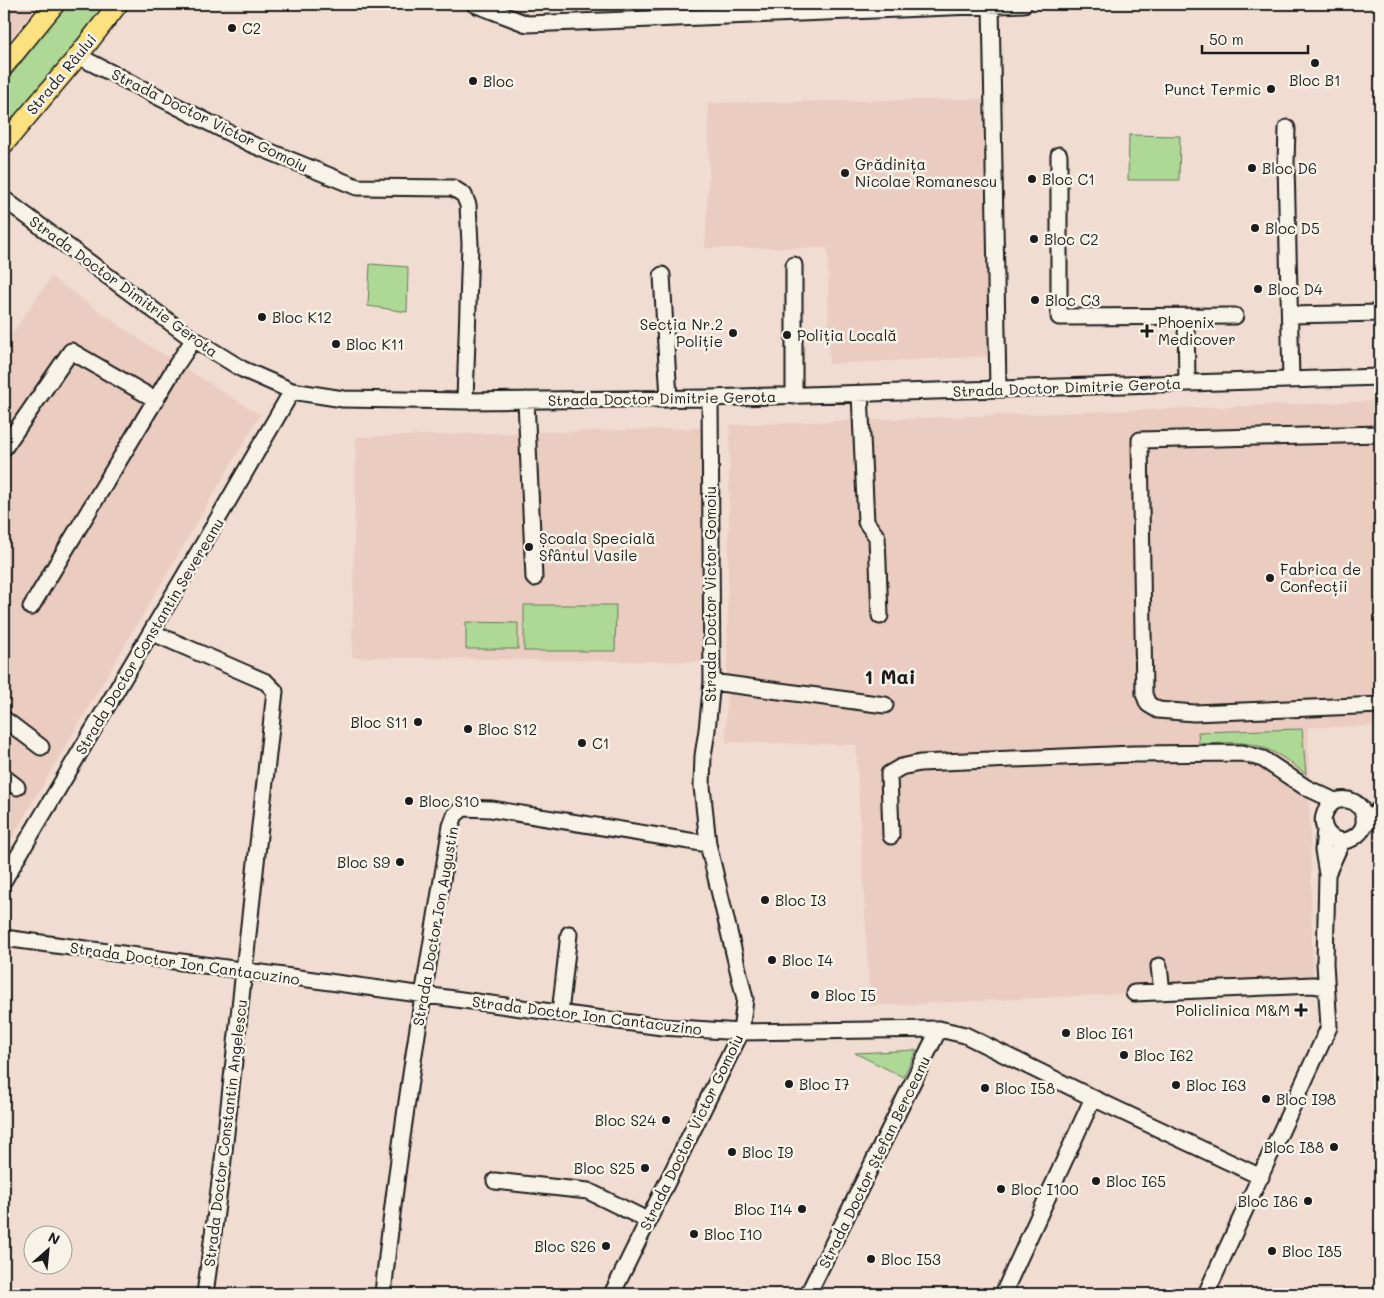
<svg xmlns="http://www.w3.org/2000/svg" width="1384" height="1298" viewBox="0 0 1384 1298" font-family="Mali,sans-serif">
	<style>
		.built { fill: #ebccc0 }
		.green { fill: #add896; stroke: #647a59 }
		.lines { fill: none; stroke-linecap: round; stroke-linejoin: round }
		.minor-casing { stroke: #1c1c1c; stroke-width: 19 }
		.major-casing { stroke: #1c1c1c; stroke-width: 22 }
		.minor { stroke: #f7f3e8; stroke-width: 15 }
		.major { stroke: #fbe180; stroke-width: 19 }
		.poi-dot { fill: #1c1c1c; stroke: #f7f3e8; stroke-width: 2 }
		.labels { text-anchor: middle; dominant-baseline: central; stroke-width: 5; stroke-linejoin: round; paint-order: stroke }
		.poi-label { font-size: 15px; fill: #1c1c1c; stroke: #f7f3e8; text-anchor: start }
		.street-label { font-size: 15px; fill: #1c1c1c; stroke: #f7f3e8 }
		.district-label { font-size: 20px; font-weight: bold; fill: #1c1c1c; stroke: #f7f3e8 }
	</style>
	<rect width="100%" height="100%" fill="#f0dcd1"/>
	<filter id="ink" filterUnits="userSpaceOnUse"><feTurbulence type="fractalNoise" baseFrequency=".02" numOctaves="2"/><feDisplacementMap in="SourceGraphic" scale="10" xChannelSelector="R" yChannelSelector="G"/><feConvolveMatrix kernelMatrix="1 2 1 2 8 2 1 2 1" color-interpolation-filters="sRGB"/></filter>
	<g filter="url(#ink)">
		<path class="built" d="M4,4H38L4,47Z
			M982,99L989,356L829,364L828,248H705L709,170L708,103Z
			M51,277L140,340L260,415L4,851V339L7,341Z
			M1380,401V726L1308,727L1313,985L870,1006L856,745L726,742L730,425Z
			M703,428L704,662L352,657L356,437Z"/>
		<path class="green" d="M68,4H111L4,134V84Z
			M1129,135L1180,136L1179,180H1128Z
			M370,264L408,267L407,312L368,306Z
			M524,605H616L615,651H524Z
			M466,622L518,623V649H466Z
			M1302,729L1306,774C1291,763 1276,751 1258,746C1240,740 1217,744 1199,744L1198,732Z
			M917,1050L903,1077L855,1053Z"/>
		<g class="lines">
			<g class="minor-casing">
				<path id="minor" d="M474,4L527,24L1024,4
					M991,4L998,389
					M78,56L251,144L357,187L453,188L464,195L468,205L470,244L465,401
					M1287,128L1286,163L1291,380
					M1059,155V317L1235,316
					M4,199L187,335L242,369L292,391L343,399L465,401L710,398L1380,377
					M794,265V396
					M662,275L669,399
					M1291,315L1380,313
					M1186,317L1187,383
					M860,394L866,522L877,537L880,616
					M526,400L534,578
					M1380,434L1140,440L1144,694L1148,704L1158,710L1194,713L1380,705
					M4,448L71,351L156,400
					M31,607L177,364L194,339
					M151,632L266,682L275,691L223,1160L205,1294
					M712,682L885,705
					M4,719L41,747
					M4,777L17,787
					M1363,828L1380,808
					M891,836L889,774L901,767L920,763L1133,754L1242,753L1263,759L1305,787L1335,801C1348,797 1362,802 1364,818C1365,825 1362,831 1357,835C1335,854 1307,821 1335,801
					M1327,874L1342,841
					M4,880L205,541L292,391
					M4,938L662,1027L741,1032L939,1029L965,1035L1093,1098L1261,1177
					M1159,966L1162,992
					M1134,993L1313,985L1326,987
					M560,1013L569,934
					M495,1181L588,1191L639,1216L648,1223
					M383,1294C399,1137 425,981 451,826L455,815L463,808L491,809L708,844
					M612,1294L741,1032L745,999L708,844L702,786L703,756L707,730L712,682L710,398
					M808,1294L939,1029
					M1003,1294L1093,1098
					M1206,1294L1329,1027L1325,963L1327,874L1323,850L1325,830"/>
			</g>
			<g class="major-casing">
				<path id="major" d="M4,66L55,4
					M4,144L78,56L118,4"/>
			</g>
			<use href="#minor" class="minor"/>
			<use href="#major" class="major"/>
		</g>
	</g>
	<g class="poi-dot">
		<circle cx="232" cy="28" r="5"/>
		<circle cx="1315" cy="63" r="5"/>
		<circle cx="473" cy="81" r="5"/>
		<circle cx="1271" cy="89" r="5"/>
		<circle cx="1252" cy="168" r="5"/>
		<circle cx="845" cy="173" r="5"/>
		<circle cx="1032" cy="179" r="5"/>
		<circle cx="1255" cy="228" r="5"/>
		<circle cx="1034" cy="239" r="5"/>
		<circle cx="1258" cy="289" r="5"/>
		<circle cx="1035" cy="300" r="5"/>
		<circle cx="262" cy="317" r="5"/>
		<path d="M1144.5 323.5h5v5h5v5h-5v5h-5v-5h-5v-5h5z"/>
		<circle cx="733" cy="333" r="5"/>
		<circle cx="787" cy="335" r="5"/>
		<circle cx="336" cy="344" r="5"/>
		<circle cx="529" cy="547" r="5"/>
		<circle cx="1270" cy="578" r="5"/>
		<circle cx="418" cy="722" r="5"/>
		<circle cx="468" cy="729" r="5"/>
		<circle cx="582" cy="743" r="5"/>
		<circle cx="409" cy="801" r="5"/>
		<circle cx="400" cy="862" r="5"/>
		<circle cx="765" cy="900" r="5"/>
		<circle cx="772" cy="960" r="5"/>
		<circle cx="815" cy="995" r="5"/>
		<path d="M1298.5 1002.5h5v5h5v5h-5v5h-5v-5h-5v-5h5z"/>
		<circle cx="1066" cy="1033" r="5"/>
		<circle cx="1124" cy="1055" r="5"/>
		<circle cx="789" cy="1084" r="5"/>
		<circle cx="1176" cy="1085" r="5"/>
		<circle cx="985" cy="1088" r="5"/>
		<circle cx="1266" cy="1099" r="5"/>
		<circle cx="666" cy="1120" r="5"/>
		<circle cx="1334" cy="1147" r="5"/>
		<circle cx="732" cy="1152" r="5"/>
		<circle cx="645" cy="1168" r="5"/>
		<circle cx="1096" cy="1181" r="5"/>
		<circle cx="1001" cy="1189" r="5"/>
		<circle cx="1308" cy="1201" r="5"/>
		<circle cx="802" cy="1209" r="5"/>
		<circle cx="694" cy="1234" r="5"/>
		<circle cx="606" cy="1246" r="5"/>
		<circle cx="1272" cy="1251" r="5"/>
		<circle cx="871" cy="1259" r="5"/>
	</g>
	<g class="labels">
		<g class="poi-label">
			<text x="242" y="28">C2</text>
			<text x="1315" y="80" text-anchor="middle">Bloc B1</text>
			<text x="483" y="81">Bloc</text>
			<text x="1261" y="89" text-anchor="end">Punct Termic</text>
			<text x="855" y="164">Grădinița<tspan x="855" dy="17">Nicolae Romanescu</tspan></text>
			<text x="1262" y="168">Bloc D6</text>
			<text x="1042" y="179">Bloc C1</text>
			<text x="1265" y="228">Bloc D5</text>
			<text x="1044" y="239">Bloc C2</text>
			<text x="1268" y="289">Bloc D4</text>
			<text x="1045" y="300">Bloc C3</text>
			<text x="272" y="317">Bloc K12</text>
			<text x="1158" y="322">Phoenix<tspan x="1158" dy="17">Medicover</tspan></text>
			<text x="723" y="324" text-anchor="end">Secția Nr.2<tspan x="723" dy="17">Poliție</tspan></text>
			<text x="797" y="335">Poliția Locală</text>
			<text x="346" y="344">Bloc K11</text>
			<text x="539" y="538">Școala Specială<tspan x="539" dy="17">Sfântul Vasile</tspan></text>
			<text x="1280" y="569">Fabrica de<tspan x="1280" dy="17">Confecții</tspan></text>
			<text x="408" y="722" text-anchor="end">Bloc S11</text>
			<text x="478" y="729">Bloc S12</text>
			<text x="592" y="743">C1</text>
			<text x="419" y="801">Bloc S10</text>
			<text x="390" y="862" text-anchor="end">Bloc S9</text>
			<text x="775" y="900">Bloc I3</text>
			<text x="782" y="960">Bloc I4</text>
			<text x="825" y="995">Bloc I5</text>
			<text x="1290" y="1010" text-anchor="end">Policlinica M&amp;M</text>
			<text x="1076" y="1033">Bloc I61</text>
			<text x="1134" y="1055">Bloc I62</text>
			<text x="799" y="1084">Bloc I7</text>
			<text x="1186" y="1085">Bloc I63</text>
			<text x="995" y="1088">Bloc I58</text>
			<text x="1276" y="1099">Bloc I98</text>
			<text x="656" y="1120" text-anchor="end">Bloc S24</text>
			<text x="1324" y="1147" text-anchor="end">Bloc I88</text>
			<text x="742" y="1152">Bloc I9</text>
			<text x="635" y="1168" text-anchor="end">Bloc S25</text>
			<text x="1106" y="1181">Bloc I65</text>
			<text x="1011" y="1189">Bloc I100</text>
			<text x="1298" y="1201" text-anchor="end">Bloc I86</text>
			<text x="792" y="1209" text-anchor="end">Bloc I14</text>
			<text x="704" y="1234">Bloc I10</text>
			<text x="596" y="1246" text-anchor="end">Bloc S26</text>
			<text x="1282" y="1251">Bloc I85</text>
			<text x="881" y="1259">Bloc I53</text>
		</g>
		<g class="street-label">
			<text transform="translate(61 74) rotate(-50)">Strada Râului</text>
			<text transform="translate(210 120) rotate(26)">Strada Doctor Victor Gomoiu</text>
			<text transform="translate(124 286) rotate(36)">Strada Doctor Dimitrie Gerota</text>
			<text transform="translate(1067 387) rotate(-2)">Strada Doctor Dimitrie Gerota</text>
			<text transform="translate(662 398) rotate(-1)">Strada Doctor Dimitrie Gerota</text>
			<text transform="translate(710 594) rotate(-90)">Strada Doctor Victor Gomoiu</text>
			<text transform="translate(149 636) rotate(-59)">Strada Doctor Constantin Severeanu</text>
			<text transform="translate(435 926) rotate(-80)">Strada Doctor Ion Augustin</text>
			<text transform="translate(185 963) rotate(8)">Strada Doctor Ion Cantacuzino</text>
			<text transform="translate(587 1015) rotate(7)">Strada Doctor Ion Cantacuzino</text>
			<text transform="translate(691 1132) rotate(-64)">Strada Doctor Victor Gomoiu</text>
			<text transform="translate(225 1133) rotate(-83)">Strada Doctor Constantin Angelescu</text>
			<text transform="translate(874 1162) rotate(-64)">Strada Doctor Ștefan Berceanu</text>
		</g>
		<g class="district-label">
			<text x="890" y="676">1 Mai</text>
		</g>
	</g>
	<rect width="1384" height="1298" fill="none" stroke="#f7f3e8" stroke-width="20"/>
	<rect x="10" y="10" width="1364" height="1278" fill="none" stroke="#1c1c1c" stroke-width="2" filter="url(#ink)"/>
	<g transform="translate(48 1250) rotate(27)"><circle r="24" fill="#f7f3e8" stroke="#9f9d96"/>
	<path d="M0-4L9 19L0 12L-9 19Z" fill="#1c1c1c"/>
	<text y="-8" font-size="14" font-weight="bold" text-anchor="middle" fill="#1c1c1c">N</text>
	</g>
	<path d="M1202 45v8h106v-8" fill="none" stroke="#1c1c1c" stroke-width="2.5"/>
	<text x="1209" y="45" font-size="15" fill="#1c1c1c" stroke="#f7f3e8" stroke-width="4" paint-order="stroke">50 m</text>
</svg>
